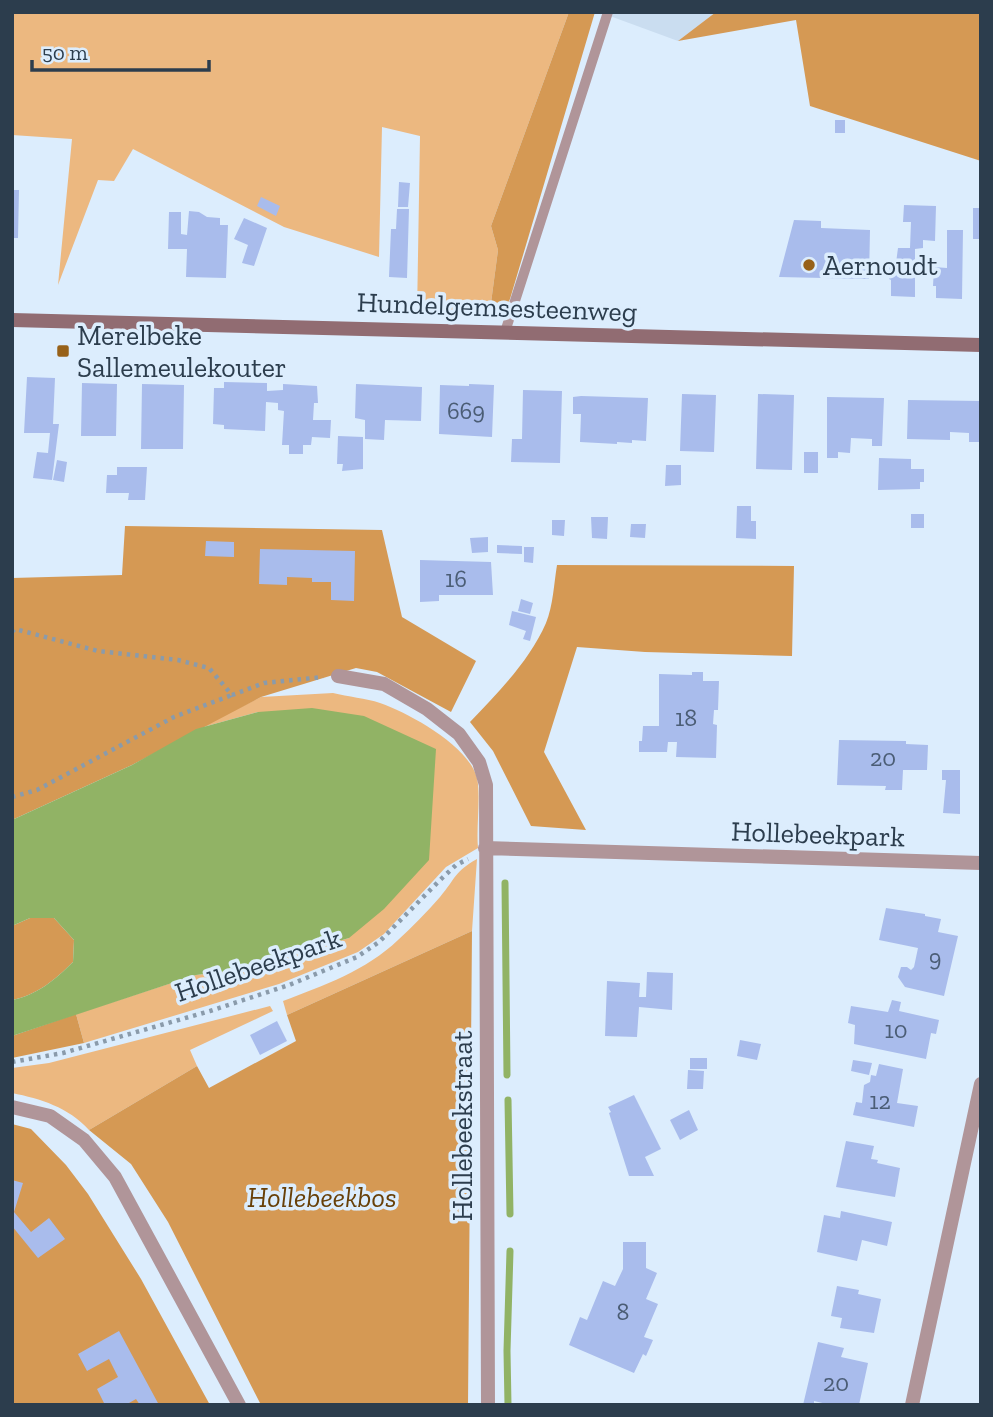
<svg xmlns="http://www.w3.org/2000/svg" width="993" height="1417" viewBox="0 0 993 1417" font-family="'Zilla Slab',serif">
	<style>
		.built { fill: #caddf0 }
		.green { fill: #ecb880 }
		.forest { fill: #d59954 }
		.water { fill: #91b365 }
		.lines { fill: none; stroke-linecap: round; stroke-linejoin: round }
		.stream { stroke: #91b365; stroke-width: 7 }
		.building { fill: #a9bcec }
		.path { stroke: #8a9bab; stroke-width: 4.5; stroke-dasharray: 3.5 5; stroke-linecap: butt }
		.service { stroke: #b09599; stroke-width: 10 }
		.minor { stroke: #b09599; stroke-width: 14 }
		.secondary { stroke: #916c72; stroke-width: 14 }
		.poi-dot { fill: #976119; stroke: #dcedfd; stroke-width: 2.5 }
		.labels { text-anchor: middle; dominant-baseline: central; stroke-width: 7; stroke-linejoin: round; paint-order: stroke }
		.number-label { font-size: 24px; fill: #4b5d75 }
		.poi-label { font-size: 28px; fill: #2c3d4d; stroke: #dcedfd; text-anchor: start }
		.street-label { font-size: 28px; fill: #2c3d4d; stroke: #dcedfd }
		.park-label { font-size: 28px; font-style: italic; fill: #684008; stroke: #dcedfd }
	</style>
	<rect width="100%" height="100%" fill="#dcedfd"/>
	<path class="built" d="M599,12H716L678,41Z"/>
	<path class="green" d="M12,12H569L491,226L498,250L489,318L417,315L420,136L382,127L379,257L284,227L133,149L114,181L98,180L58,285L72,139L12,135Z
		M333,693C348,697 366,698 380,703C409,713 469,746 477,778C481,795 476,828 478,848L446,867L384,934L358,952L279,984L84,1043L76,1014L196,975L244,969L349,938L258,712L196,729L261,697Z
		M477,859L472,931L287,1015L283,1001C323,986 367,970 398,940C412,927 427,912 440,897C456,878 454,872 477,859Z
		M270,1006L273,1011L190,1050L197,1066L89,1130C68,1107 41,1099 12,1093V1068L49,1063Z"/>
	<path class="forest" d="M569,12H595L510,299L501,317L489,318L498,250L491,226Z
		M716,12H981V161L810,106L796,20L678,41Z
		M125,526L382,530L402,617L476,661L451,712L377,672L356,668L261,697L132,765L12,820V578L122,575Z
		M557,565L794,566L792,656L645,652L577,647L544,752L586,830L531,826L493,751L470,722C498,692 529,662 546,623C553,606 554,583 557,565Z
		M30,918H54L74,940L73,962C55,980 37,995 12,1000V926Z
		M472,931L468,1405H261L168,1222L131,1164L89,1130L197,1066L209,1088L296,1041L287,1015Z
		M76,1014L84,1043L12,1058V1036Z
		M12,1124L31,1129L66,1165L88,1194L141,1279L210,1405H12Z"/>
	<path class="water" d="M312,708L364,716L436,749L429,860L384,909L349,938L244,969L196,975L12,1036V1000C37,995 55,980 73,962L74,940L54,918H30L12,926V820L132,765L196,729L258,712Z"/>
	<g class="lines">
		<path class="stream" d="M505,883L507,1075
			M508,1100L510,1214
			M508,1405L507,1351L510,1251"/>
	</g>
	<path class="building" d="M835,120H845V133H835Z
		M399,182L410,183L408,207H398Z
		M12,190H19L18,238H12Z
		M261,197L280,206L276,216L257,206Z
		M904,205L936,206L935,241L923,240V248L915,249V297L891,296V280L889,279V266H892V262L896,263L898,248H910L911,222H903Z
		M973,208H981V239H973Z
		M397,209H409L407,278L389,277L391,229H396Z
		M189,211L199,212L207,217L220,218V225H228L226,278L186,277L187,249H168L169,212H181V234L187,235Z
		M244,218L267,228L254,266L242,263L248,245L234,239Z
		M794,220L821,221V228L870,230L869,279L779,277Z
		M947,230H963L962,299L936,298V286H933L934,267L947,268Z
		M27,377L55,378L53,424H59L52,480L33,478L37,452L48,453L50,433H24Z
		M224,382L267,383V391L283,390V384L317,386L318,403H314L313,420H331L330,438L312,437L311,445H303V454H289V445H282L284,411L278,410V403L266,402L265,431L224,429V425L213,424L214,388H224Z
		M82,383L117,384L116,436H81Z
		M142,384L184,385L183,449H141Z
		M356,384L422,387L421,421L385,420L384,440L365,439V420L355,418Z
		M469,384L494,385L492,437L439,434L440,385L469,386Z
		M523,390L562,391L560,463L511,462L512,439H522Z
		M682,394L716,395L714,452L680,451Z
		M758,394L794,395L792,470L756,469Z
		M581,396L648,398L646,441L632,440V443L617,442V444L580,442L581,414H573V397Z
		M827,397L884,398L882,446H872V439L851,438L850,453L838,452V458H827Z
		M908,400L981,401V442H969V433L950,432V440L907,439Z
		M338,436L363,437V469L342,471L343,464H337Z
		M804,452H818V473H804Z
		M879,458L911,459V469H924V482H920V489L878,490Z
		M57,460L67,462L64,482L53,480Z
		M666,465H681V485L665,486Z
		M117,467H147L145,500H128L129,493H106L107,475H117Z
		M737,506H751V521H756V539L736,538Z
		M911,514H924V528H911Z
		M591,517H608L607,539L592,538Z
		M552,520H565L564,536L552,535Z
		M631,524H646L645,538L630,537Z
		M488,537V552L472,553L470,538Z
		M206,541L234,542V557L205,556Z
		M497,545L522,546V554L497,553Z
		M524,547H534L533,563L524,562Z
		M260,549L355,551L354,601L331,600V582H312V578L287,577V585L259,584Z
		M420,560L491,562L493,595H439V601L420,602Z
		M521,599L533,603L530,614L518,611Z
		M512,611L536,617L530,641L523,639L526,631L509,625Z
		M692,672H703V681H719L718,710H714L713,724L717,725L716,758L676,757L677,742H668L667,752H639V741H642L643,726H659V674L692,675Z
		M839,740L906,741V744L928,745L927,770H903L902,790H885L886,786L837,785Z
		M942,770H960V814L943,813L946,780H942Z
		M886,908L925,914V916L941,919L938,932L958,936L944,996L905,987L898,977L901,967H907L911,970L914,967L918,948L879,940Z
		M647,972L673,973L672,1010L639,1007L637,1037L605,1036L607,981L640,983L639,997H646Z
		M892,1000L901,1002L899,1011L939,1020L936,1034L931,1033L926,1059L854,1044L855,1025L848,1023L851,1006L888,1012Z
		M277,1021L287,1041L260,1055L250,1035Z
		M740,1040L761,1044L757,1060L737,1056Z
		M690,1058H707V1069H690Z
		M853,1060L872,1063L869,1075L851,1071Z
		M879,1064L903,1069L897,1103L918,1106L914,1127L853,1115L856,1102L862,1103L864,1085L870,1082L871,1075L876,1076Z
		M688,1070L704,1071L703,1089H687Z
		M634,1095L661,1149L645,1157L654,1176H629L609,1113L611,1112L608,1107Z
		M689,1110L698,1130L680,1140L670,1120Z
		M846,1141L874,1146L871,1159L878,1160L877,1163L900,1168L895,1197L836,1187Z
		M12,1180L23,1183L14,1212L31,1232L49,1218L65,1239L38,1258L12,1226Z
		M841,1211L892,1222L887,1246L862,1240L857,1261L817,1252L824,1215L840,1218Z
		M623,1242H646V1268L657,1273L646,1299L658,1304L644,1337L653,1340L646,1356L643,1354L634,1373L569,1345L580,1317L587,1320L603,1281L615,1286L623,1269Z
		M837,1286L859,1290L858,1294L881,1299L874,1333L840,1328L842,1318L831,1316Z
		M119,1331L159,1405H140L136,1399L129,1403L130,1405H105L97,1389L118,1377L109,1359L87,1371L78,1354Z
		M818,1342L844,1348L841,1357L868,1363L859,1405H831L814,1401V1405H803Z"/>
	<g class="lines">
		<path class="path" d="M12,632L15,629L98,651L178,660L209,668L232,695L264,683L323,677
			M12,797L37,790L174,717L232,695
			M12,1062L63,1053L210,1011L289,985L357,957L379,942L439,881L456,865L468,859"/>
		<path class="service" d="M505,332L608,12"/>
		<path class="minor" d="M338,676L384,684L427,709L459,734L479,762L486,785L488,1405
			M485,848L981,863
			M12,1107L50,1116L84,1140L115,1177L239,1405
			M912,1405L981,1084"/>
		<path class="secondary" d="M12,320L981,345"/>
	</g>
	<g class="poi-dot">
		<circle cx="809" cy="265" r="7"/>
		<rect x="56" y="344" width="14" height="14" rx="3.5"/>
	</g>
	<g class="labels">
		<g class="number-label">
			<text x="466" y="410">669</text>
			<text x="456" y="578">16</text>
			<text x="686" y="717">18</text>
			<text x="883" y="757">20</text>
			<text x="935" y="957">9</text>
			<text x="896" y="1029">10</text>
			<text x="880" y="1100">12</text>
			<text x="623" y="1311">8</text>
			<text x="836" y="1382">20</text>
		</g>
		<g class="poi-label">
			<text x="823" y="265">Aernoudt</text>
			<text x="77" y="335">Merelbeke<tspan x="77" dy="32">Sallemeulekouter</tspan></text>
		</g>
		<g class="street-label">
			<text transform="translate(497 307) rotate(2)">Hundelgemsesteenweg</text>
			<text transform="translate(818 834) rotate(2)">Hollebeekpark</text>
			<text transform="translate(258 965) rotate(-19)">Hollebeekpark</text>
			<text transform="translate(462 1126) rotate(-90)">Hollebeekstraat</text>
		</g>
		<g class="park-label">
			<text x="322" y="1197">Hollebeekbos</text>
		</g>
	</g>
	<rect width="993" height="1417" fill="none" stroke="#2c3d4d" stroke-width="28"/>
	<path d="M32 60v10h177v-10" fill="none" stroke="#2c3d4d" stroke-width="3.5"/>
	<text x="42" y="60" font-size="21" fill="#2c3d4d" stroke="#dcedfd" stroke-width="5" paint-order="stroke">50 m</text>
</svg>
